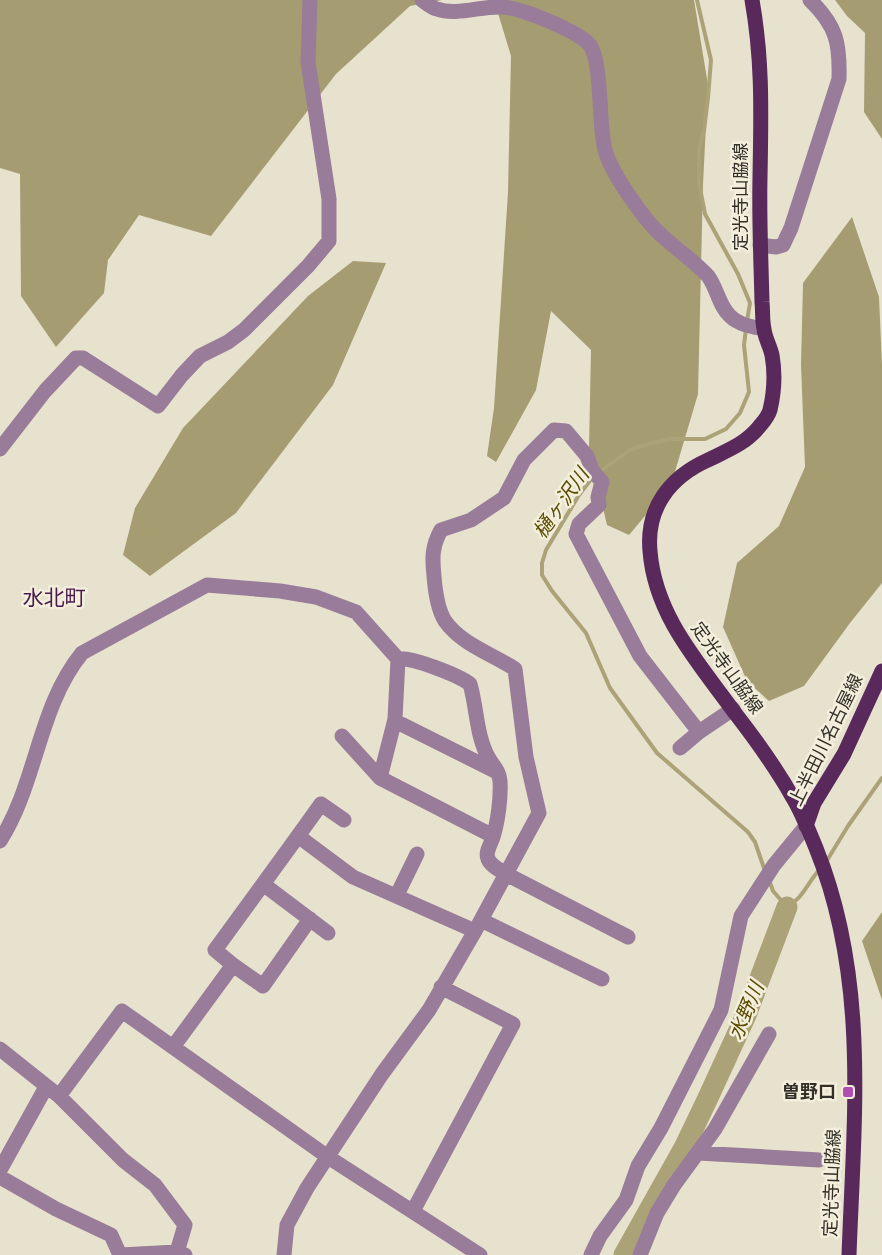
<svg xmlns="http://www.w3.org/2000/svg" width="882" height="1255" viewBox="0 0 882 1255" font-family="'DM Sans','Noto Sans JP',sans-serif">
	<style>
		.forest { fill: #a69c72 }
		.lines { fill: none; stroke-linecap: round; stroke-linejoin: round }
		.stream { stroke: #aca278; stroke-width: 4 }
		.river { stroke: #aca278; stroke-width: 21 }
		.minor { stroke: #997c99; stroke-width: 15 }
		.major { stroke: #5a295c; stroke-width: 15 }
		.poi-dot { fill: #b04db4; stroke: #f3efdc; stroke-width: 2 }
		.labels { text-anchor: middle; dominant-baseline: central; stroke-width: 5; stroke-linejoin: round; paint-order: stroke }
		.street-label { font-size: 18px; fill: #323029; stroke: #f3efdc }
		.poi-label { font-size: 18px; font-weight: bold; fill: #323029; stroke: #f3efdc; text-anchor: end }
		.water-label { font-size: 20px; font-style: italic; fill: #5c4d00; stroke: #f3efdc }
		.quarter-label { font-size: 21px; fill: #491a4b; stroke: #f3efdc }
	</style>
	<rect width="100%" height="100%" fill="#e6e2ce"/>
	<path class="forest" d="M0,0H442L410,6L336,74L211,236L139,215L108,260L104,293L56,347L21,296L20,174L0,168Z
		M494,0H694L708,85L703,184L698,394L671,485L629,535L607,525L589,448L591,350L551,311L536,390L496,462L487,456L494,408L508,192L511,56Z
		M835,0H882V139L864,112L865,33L847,16Z
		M852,217L879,297L882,365V583L850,623L804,686L769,701L747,681L723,627L737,563L779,526L805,467L801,365L803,283Z
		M353,261L386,263L333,385L236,513L150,576L123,555L135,508L183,428L308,296Z
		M882,912V1000L862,941Z"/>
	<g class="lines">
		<path class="stream" d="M697,0L711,60L708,98L704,131L699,150V183L705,214L738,274L750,303L747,321
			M598,473L630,450L648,444L670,439H705L726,429L740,413L749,392L744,345L746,329
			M592,478L579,495L546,550L542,563V575L552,591L586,633L610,688L657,753L748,832L755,842L765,871
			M826,862L848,826L882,778
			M769,880L773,891L787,907C803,898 807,884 819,870"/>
		<path class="river" d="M624,1255L684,1148L707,1100L746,1015L787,907"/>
		<path class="minor" d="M422,0C426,3 432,8 437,9C456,16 481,6 501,7C520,7 574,30 588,43C603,57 598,126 605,150C611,173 643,218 660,234C675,248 694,261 708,276C717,288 719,306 730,316C738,324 753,328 763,328
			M760,245L776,247L783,245L791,228L839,79C840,44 837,26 810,0
			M0,449L45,391L76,358H83L158,406L182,375L200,356L228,342L244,330L308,266L329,241V199L308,62L310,0
			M398,659C412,657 458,675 470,684C477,708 476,734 488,757C493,766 499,770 500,781C501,798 498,821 493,837C491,844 485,852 488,859C491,866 500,870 506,874L628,937
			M395,721L497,772
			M680,748L699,732
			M380,778L493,836
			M298,836L321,804L344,820
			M0,841C37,783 38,707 82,653L207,585L280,591L316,597L356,612L398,659L395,719L380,778L342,736
			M263,884L328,933
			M397,895L417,854
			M481,920L602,979
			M233,965L263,986L310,919
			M173,1047L233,965L215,950L298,836L353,877L475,931
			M0,1049L59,1096L123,1160L155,1185L185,1225L177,1252
			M59,1096L122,1011L328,1157L480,1255
			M698,1153L819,1160
			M0,1170L46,1087
			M0,1177L56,1209L111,1235L120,1255
			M413,1211L513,1024L441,987
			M120,1255L177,1252L185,1255
			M284,1255L287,1225L307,1188L382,1074L429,1010L475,931L539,813L526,757L515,669C492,654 461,644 445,621C438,610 435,589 434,576C432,558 432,546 441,530L471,520L504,498L524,460L554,430L566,431L587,456L592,470L602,482L598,497L599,505L579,524L576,534L640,656L699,732L733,709
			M591,1255L600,1236L626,1200L638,1166L661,1128L721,1010L741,916L774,865L806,826
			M640,1255L657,1213L674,1185L715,1129L769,1034"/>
		<path class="major" d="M752,0C763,62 761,116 760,178C759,219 761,260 762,302C763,311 762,320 764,329C765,338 770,346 772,355C775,372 774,393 770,410C768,417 764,421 759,427C745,444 728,450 708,460C670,477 646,508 650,551C655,616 699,663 735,713C756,740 776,768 793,798C802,813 809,831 816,848C869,979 854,1117 849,1255
			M806,826L814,803L844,754L882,671"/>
	</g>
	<rect class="poi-dot" x="842" y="1086" width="12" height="12" rx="3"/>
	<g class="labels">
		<g class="street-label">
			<text transform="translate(741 197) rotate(-90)">定光寺山脇線</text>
			<text transform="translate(727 668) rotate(54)">定光寺山脇線</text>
			<text transform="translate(826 740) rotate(-64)">上半田川名古屋線</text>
			<text transform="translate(832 1183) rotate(-88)">定光寺山脇線</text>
		</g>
		<g class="poi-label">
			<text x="836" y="1092">曽野口</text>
		</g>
		<g class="water-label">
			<text transform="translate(561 503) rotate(-55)">樋ヶ沢川</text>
			<text transform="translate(746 1011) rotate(-67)">水野川</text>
		</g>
		<g class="quarter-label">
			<text x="54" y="598">水北町</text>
		</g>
	</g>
</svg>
